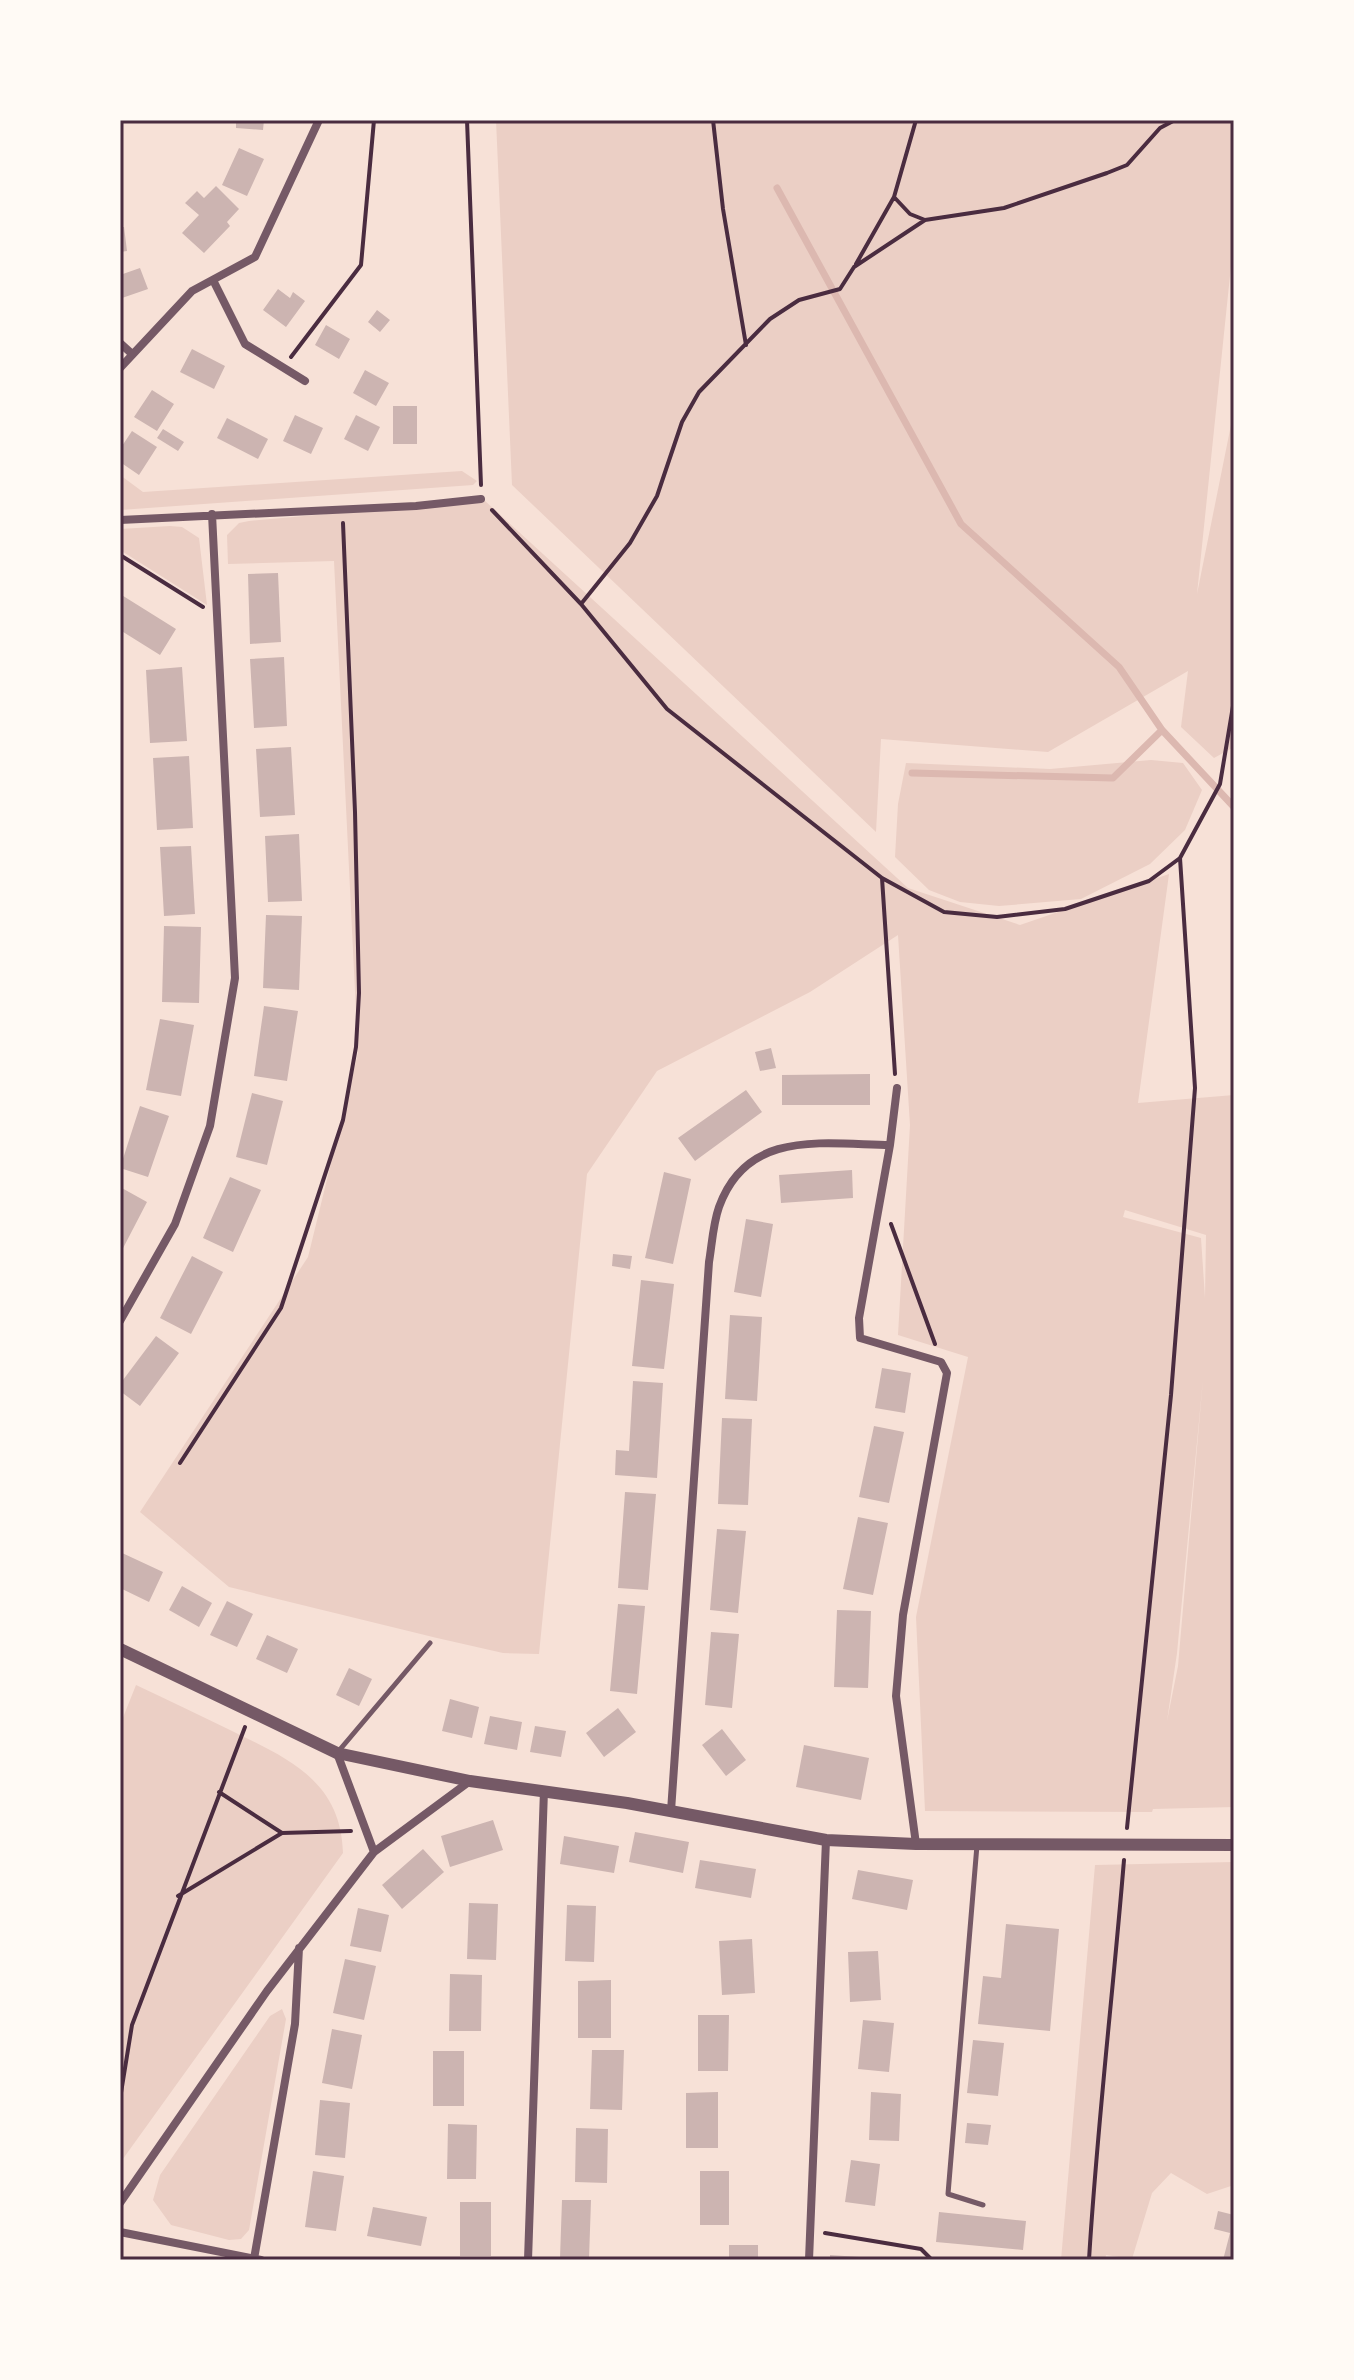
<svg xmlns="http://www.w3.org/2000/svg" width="1354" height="2380" viewBox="0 0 1354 2380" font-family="'Golos Text',sans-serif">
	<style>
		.green { fill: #ebcfc5; fill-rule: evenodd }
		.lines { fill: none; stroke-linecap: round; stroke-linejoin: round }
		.stream { stroke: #dcb8b0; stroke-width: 7 }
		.building { fill: #ccb4b1 }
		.path { stroke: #4a2c40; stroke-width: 4 }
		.service { stroke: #755966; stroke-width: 5 }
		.minor { stroke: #755966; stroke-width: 8 }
		.tertiary { stroke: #755966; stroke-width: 12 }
		.neatline { fill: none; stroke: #4a2c40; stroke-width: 3 }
	</style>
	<rect width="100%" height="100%" fill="#f7e1d7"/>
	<path class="green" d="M496,120H1234V237L1197,594L1234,410V747L1214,758L1181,727L1188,671L1048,752L881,739L876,832L512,485Z
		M462,471L477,481L473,485L120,510V475L143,492Z
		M484,500L908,888L1020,925L1169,874L1138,1103L1234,1095V1807L1153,1809L1152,1812L925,1811L916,1617L968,1357L898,1335L910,1125L898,935L810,992L657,1071L587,1174L539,1654L503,1653L437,1638L229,1587L140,1512L308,1257L358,1053L334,561L228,564L227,535L239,523L249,521ZM1125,1210L1206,1235L1205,1298L1201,1238L1123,1217ZM1203,1379L1178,1666L1167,1721L1177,1653Z
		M170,526L182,527L199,538L207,605L120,550V529Z
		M1151,760L1183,763L1202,790L1185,830L1150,864L1081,899L999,906L960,902L929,890L895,857L898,804L906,763L1050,769Z
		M136,1685C168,1700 199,1715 230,1730C287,1758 341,1780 343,1853L120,2163V1725Z
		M1234,1862V2185L1207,2194L1171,2173L1152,2193L1132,2259L1106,2255L1105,2260H1061L1095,1865Z
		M282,2009L286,2019L249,2230L241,2239L229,2240L171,2225L153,2200L160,2175L270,2016Z"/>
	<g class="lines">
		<path class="stream" d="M777,188L961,524L1119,667L1162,730L1234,807
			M912,773L1113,778L1162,730"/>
	</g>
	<path class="building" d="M236,120H264L263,130L236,128Z
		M239,148L264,159L247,196L222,185Z
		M216,186L239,209L227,222L230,226L204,253L182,233L199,215L185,203L197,191L204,198Z
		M120,227H124L127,251L120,252Z
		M140,268L148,289L122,298L120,275Z
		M278,289L290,298L293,292L305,301L286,327L263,310Z
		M377,310L390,320L380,332L368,322Z
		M326,325L350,339L339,359L315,345Z
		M192,349L225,366L214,389L180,372Z
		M365,370L389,383L376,406L353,393Z
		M152,390L174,404L157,431L134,417Z
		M393,406H417V444H393Z
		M295,415L323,428L311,454L283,441Z
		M356,415L380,427L368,451L344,439Z
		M227,418L268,439L258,459L217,438Z
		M163,429L184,442L178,451L157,438Z
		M132,431L157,447L139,475L120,462V449Z
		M278,573L281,642L250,644L248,574Z
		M120,594L176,629L160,655L120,630Z
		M284,657L287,726L254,728L250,659Z
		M182,667L187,741L150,743L146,670Z
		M291,747L295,815L260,817L256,749Z
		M189,756L193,828L157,830L153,758Z
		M299,834L302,901L268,902L265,836Z
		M191,846L195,914L164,916L160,847Z
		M266,915L302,916L299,990L263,988Z
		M164,926L201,927L199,1003L162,1002Z
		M264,1006L298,1011L287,1081L254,1076Z
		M160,1019L194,1025L181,1096L146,1090Z
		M771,1048L776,1068L760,1071L755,1052Z
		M870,1074V1105H782V1075Z
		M746,1090L762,1112L695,1161L678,1138Z
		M252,1093L283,1101L267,1165L236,1157Z
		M140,1106L169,1116L148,1177L120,1168Z
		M852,1170L853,1198L781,1203L779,1175Z
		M664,1172L691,1179L673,1264L645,1258Z
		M230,1177L261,1190L233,1252L203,1238Z
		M120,1187L147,1202L120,1254Z
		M746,1219L773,1224L761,1297L734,1292Z
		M613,1254L632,1256L630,1269L612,1266Z
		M192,1256L223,1272L191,1334L160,1318Z
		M641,1280L674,1284L664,1369L632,1366Z
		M730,1315L762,1317L757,1401L725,1399Z
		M156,1336L179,1353L140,1406L120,1391V1384Z
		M882,1368L911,1373L905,1413L875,1408Z
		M633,1381L663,1383L657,1478L615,1475L616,1450L629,1451Z
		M722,1418L752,1419L748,1505L718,1504Z
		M874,1426L904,1432L889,1503L859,1497Z
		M625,1492L656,1494L648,1590L618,1588Z
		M858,1517L888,1523L873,1595L843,1589Z
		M717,1529L746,1531L738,1613L710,1610Z
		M120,1552L163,1572L149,1602L120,1588Z
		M182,1586L212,1603L199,1627L169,1610Z
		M227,1601L253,1614L237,1647L210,1635Z
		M618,1604L645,1606L637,1694L610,1691Z
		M837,1610L871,1611L868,1688L834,1687Z
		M711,1632L739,1634L732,1708L705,1705Z
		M267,1635L298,1649L287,1673L256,1659Z
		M349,1668L372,1679L359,1706L336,1695Z
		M450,1699L479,1707L472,1738L442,1731Z
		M618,1708L636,1732L604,1757L586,1733Z
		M490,1716L522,1722L517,1750L484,1744Z
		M535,1726L566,1731L561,1757L530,1752Z
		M722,1729L746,1760L726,1776L702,1745Z
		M804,1745L869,1758L861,1800L796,1787Z
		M493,1820L503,1850L450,1867L441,1836Z
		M635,1832L689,1842L683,1873L629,1862Z
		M564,1836L619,1846L614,1873L560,1864Z
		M423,1849L444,1872L402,1909L382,1885Z
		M700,1860L756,1869L751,1898L695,1888Z
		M858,1870L913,1880L907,1910L852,1899Z
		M469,1903L498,1904L496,1960L467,1959Z
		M567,1905L596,1906L594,1962L565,1961Z
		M358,1908L389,1915L381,1952L350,1946Z
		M1006,1924L1059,1929L1050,2031L978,2024L983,1976L1001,1978Z
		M752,1939L755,1993L722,1995L719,1941Z
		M878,1951L881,2000L850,2002L848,1952Z
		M345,1959L376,1966L364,2020L333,2013Z
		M450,1974L482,1975L481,2031H449Z
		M611,1980V2038H578V1981Z
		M698,2015H729L728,2071H698Z
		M863,2020L894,2023L889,2072L858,2069Z
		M332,2029L362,2035L352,2089L322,2083Z
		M973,2040L1004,2043L998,2096L967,2093Z
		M592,2050H624L622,2110L590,2109Z
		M433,2051H464V2106H433Z
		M718,2092V2148H686V2093Z
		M871,2092L901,2094L899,2141L869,2140Z
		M320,2100L350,2103L345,2158L315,2155Z
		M967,2123L991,2125L988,2145L965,2143Z
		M448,2124L477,2125L476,2179H447Z
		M576,2128L608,2129L607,2183L575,2182Z
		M851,2160L880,2164L875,2206L845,2202Z
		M313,2171L344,2176L336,2231L305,2227Z
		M700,2171H729V2225H700Z
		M562,2200H591L589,2259L560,2258Z
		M460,2202H491V2256H460Z
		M373,2207L427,2217L421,2246L367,2236Z
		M1218,2211L1234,2215V2260H1223L1230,2233L1214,2229Z
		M939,2212L1026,2221L1023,2250L936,2242Z
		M729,2245H758V2260H729Z
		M830,2255L859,2257V2260H830Z"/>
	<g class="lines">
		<path class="path" d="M467,120L481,485
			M713,120L723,209L746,345
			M894,197L910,214L925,220
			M856,264L894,197L916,120
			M291,357L361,265L374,120
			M492,510L581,604L667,709L882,878L895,1074
			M120,555L203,607
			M581,604L630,543L657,496L682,422L699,392L770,319L799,300L840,289L854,267L925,220L1004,208L1107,173L1127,165L1160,128L1175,120
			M882,878L944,912L997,917L1065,909L1149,881L1180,858L1220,784L1234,700
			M891,1224L935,1344
			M180,1463L281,1308L343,1120L356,1047L359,993L355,812L343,523
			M219,1792L282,1833
			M1127,1828L1171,1395L1195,1088L1180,858
			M178,1896L282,1833L351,1831
			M120,2099L132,2025L245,1727
			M825,2233L921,2249L932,2260
			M1089,2260C1097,2126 1113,1994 1124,1860"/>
		<path class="service" d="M337,1753L430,1643
			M977,1845L948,2194L983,2205"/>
		<path class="minor" d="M213,280L245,344L305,381
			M120,343L131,353
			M120,368L192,291L255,257L319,120
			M120,520L416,506L481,499
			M890,1145L859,1318L860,1338L941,1362L947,1373L903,1615L896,1696L916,1844
			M120,1321L175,1224L210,1126L235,978L212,514
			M337,1753L374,1852
			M671,1811L709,1262C712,1244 713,1224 719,1207C747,1129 823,1144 890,1145L897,1088
			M120,2203L267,1991L374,1852L470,1781
			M120,2232L261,2260
			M254,2259L295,2024L299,1948
			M528,2260L544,1790
			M809,2260L826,1840"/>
		<path class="tertiary" d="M120,1649L337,1753L470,1781L627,1803L826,1840L916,1844L1234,1845"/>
	</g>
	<rect width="1354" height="2380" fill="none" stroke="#fffaf5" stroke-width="244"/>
	<rect x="122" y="122" width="1110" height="2136" class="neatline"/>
</svg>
